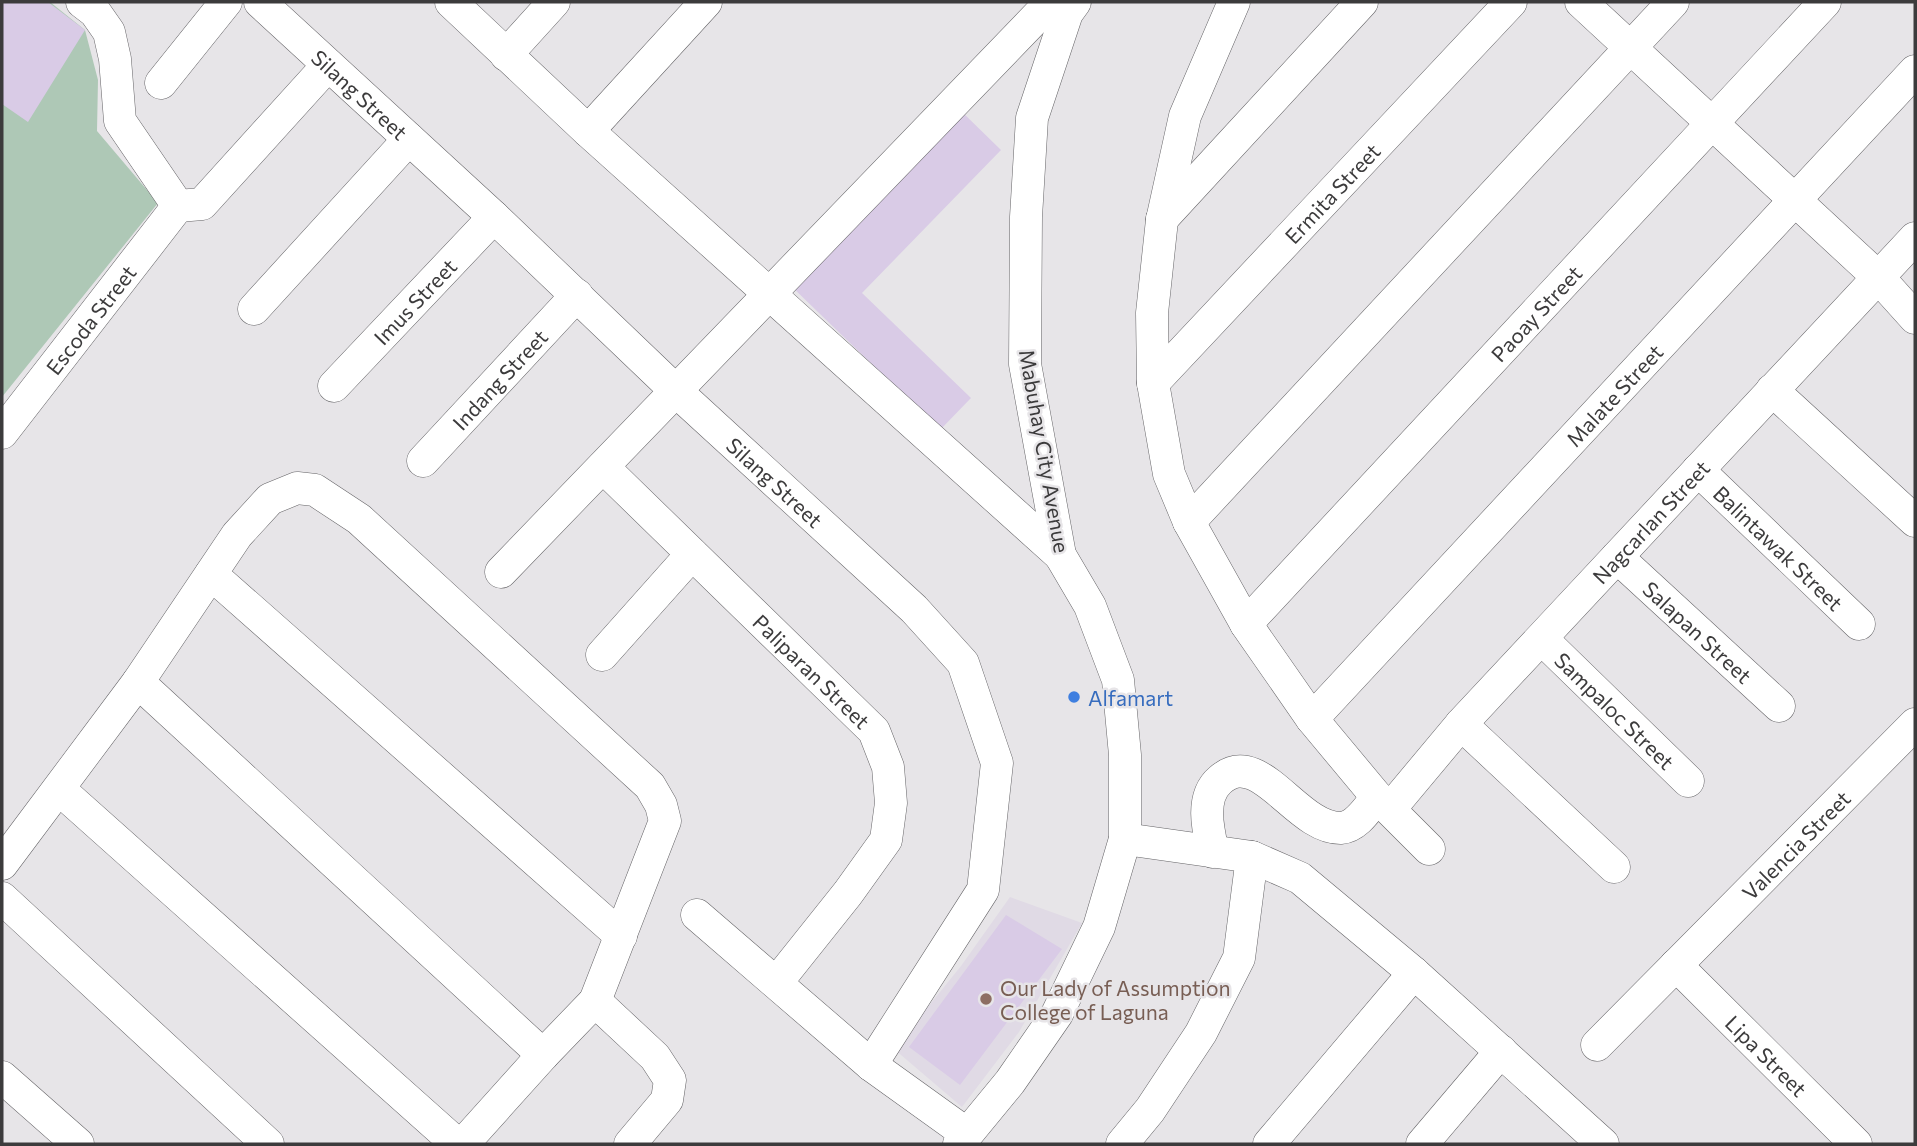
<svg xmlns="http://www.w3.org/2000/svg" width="1917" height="1146" viewBox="0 0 1917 1146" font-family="Commissioner,sans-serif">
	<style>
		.built { fill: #e0dae5 }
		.green { fill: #aec8b6 }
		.building { fill: #d9cbe6 }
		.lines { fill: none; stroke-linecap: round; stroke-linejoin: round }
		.minor-casing { stroke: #656467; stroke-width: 33 }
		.minor { stroke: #fff; stroke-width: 32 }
		.shop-dot { fill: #3f7fe0; stroke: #e7e5e8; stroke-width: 2.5 }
		.education-dot { fill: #8d6e63; stroke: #e7e5e8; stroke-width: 2.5 }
		.labels { text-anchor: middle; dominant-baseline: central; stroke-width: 5; stroke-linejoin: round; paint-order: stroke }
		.street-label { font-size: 21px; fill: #3c3b3c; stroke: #e7e5e8 }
		.shop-label { font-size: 21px; fill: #366cbe; stroke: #e7e5e8; text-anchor: start }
		.education-label { font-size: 21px; fill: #785e54; stroke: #e7e5e8; text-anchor: start }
	</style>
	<rect width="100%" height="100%" fill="#e7e5e8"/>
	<path class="built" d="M1010,897L1082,923L1019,1032L962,1107L894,1049L961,966Z"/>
	<path class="green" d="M2,2H50L85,30L98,80L97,131L158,203L2,397Z"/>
	<path class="building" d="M2,2H48L85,30L28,122L2,104Z
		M959,109L1001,150L862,293L971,398L940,430L789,284Z
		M1006,915L1062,949L960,1085L909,1047Z"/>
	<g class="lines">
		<g class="minor-casing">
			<g id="minor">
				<path d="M82,2L95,12L109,32L115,59L120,121L178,206"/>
				<path id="s1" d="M260,2L494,217L676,391L914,609L963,663L997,763L983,890L871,1065"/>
				<path d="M451,2L588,131L1060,555"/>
				<path d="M1234,2L1185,116L1162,220L1152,313L1153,383L1169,474L1189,522L1246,624L1312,719L1377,797L1429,849"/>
				<path d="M1581,2L1879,278L1915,318"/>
				<path d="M506,55L554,2"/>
				<path d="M161,83L226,2"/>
				<path d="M588,131L706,2"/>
				<path d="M178,206L202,204L328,65"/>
				<path d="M1162,219L1362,2"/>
				<path d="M254,309L409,139"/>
				<path id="s2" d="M1153,383L1511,2"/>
				<path id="s3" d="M334,386L494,217"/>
				<path d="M1772,390L1915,521"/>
				<path id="s4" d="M2,433L178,206"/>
				<path id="s5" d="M423,461L577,295"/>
				<path id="s6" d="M603,467L874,731L888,767L891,803L886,840L848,893L777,982"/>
				<path id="s7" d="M1698,470L1859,624"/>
				<path d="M1189,522L1673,2"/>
				<path id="s8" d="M1617,557L1779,706"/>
				<path d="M501,572L1051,2"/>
				<path d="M211,574L621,936"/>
				<path id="s9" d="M1246,624L1825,2"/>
				<path id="s10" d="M1542,639L1688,781"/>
				<path d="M602,655L692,554"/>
				<path d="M138,682L237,535L270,499L297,488L315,490L359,519L650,786L661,805L665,821L595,1001"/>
				<path id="s11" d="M1312,719L1915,71"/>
				<path d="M1461,724L1614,867"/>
				<path d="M59,789L457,1144"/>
				<path id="s12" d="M1390,809L1461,724L1915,238"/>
				<path d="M1125,839L1252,857L1300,878L1414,973L1603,1144"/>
				<path d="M1213,852C1208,830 1200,797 1220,780C1260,745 1296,829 1341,828C1357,827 1368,808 1377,797"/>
				<path d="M2,864L138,682L543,1055"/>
				<path d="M2,898L268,1144"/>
				<path d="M697,915L871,1065L967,1134"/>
				<path id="s13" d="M1676,965L1856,1144"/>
				<path id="s14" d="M1597,1045L1915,724"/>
				<path d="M2,1077L78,1144"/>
				<path d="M463,1144L543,1055L595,1001L655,1057L670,1080L667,1100L630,1144"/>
				<path d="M959,1144L1010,1082L1057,1014L1099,927L1125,839V755L1118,680L1090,606L1060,555L1025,364L1026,217L1032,118L1067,13L1075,2"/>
				<path d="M1122,1144L1150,1110L1201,1033L1239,958L1252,857"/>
				<path d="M1269,1144L1414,973"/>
				<path d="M1422,1144L1501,1051"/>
			</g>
		</g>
		<use href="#minor" class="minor"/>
	</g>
	<circle class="shop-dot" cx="1074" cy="697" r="7"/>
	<circle class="education-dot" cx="986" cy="999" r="7"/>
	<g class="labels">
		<g class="street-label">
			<text stroke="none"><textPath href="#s1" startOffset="136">Silang Street</textPath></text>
			<text stroke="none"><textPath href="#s2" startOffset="261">Ermita Street</textPath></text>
			<text stroke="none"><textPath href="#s3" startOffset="117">Imus Street</textPath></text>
			<text stroke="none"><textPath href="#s9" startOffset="425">Paoay Street</textPath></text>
			<text stroke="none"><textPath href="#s4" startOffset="144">Escoda Street</textPath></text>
			<text stroke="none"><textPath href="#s5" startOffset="112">Indang Street</textPath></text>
			<text stroke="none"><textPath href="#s11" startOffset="443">Malate Street</textPath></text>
			<text transform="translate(1045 451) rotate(80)">Mabuhay City Avenue</text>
			<text stroke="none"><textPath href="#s1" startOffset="704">Silang Street</textPath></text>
			<text stroke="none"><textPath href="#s12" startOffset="388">Nagcarlan Street</textPath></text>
			<text stroke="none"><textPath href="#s7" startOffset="112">Balintawak Street</textPath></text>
			<text stroke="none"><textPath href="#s8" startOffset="110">Salapan Street</textPath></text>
			<text stroke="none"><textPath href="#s6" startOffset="292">Paliparan Street</textPath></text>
			<text stroke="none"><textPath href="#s10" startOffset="102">Sampaloc Street</textPath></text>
			<text stroke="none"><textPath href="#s14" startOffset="282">Valencia Street</textPath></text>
			<text stroke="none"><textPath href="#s13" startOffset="128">Lipa Street</textPath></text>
		</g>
		<g class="shop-label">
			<text x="1088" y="697">Alfamart</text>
		</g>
		<g class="education-label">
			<text x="1000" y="987">Our Lady of Assumption<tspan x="1000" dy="24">College of Laguna</tspan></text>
		</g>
	</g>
	<rect width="1917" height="1146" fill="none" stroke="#3c3b3c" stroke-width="7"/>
</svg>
